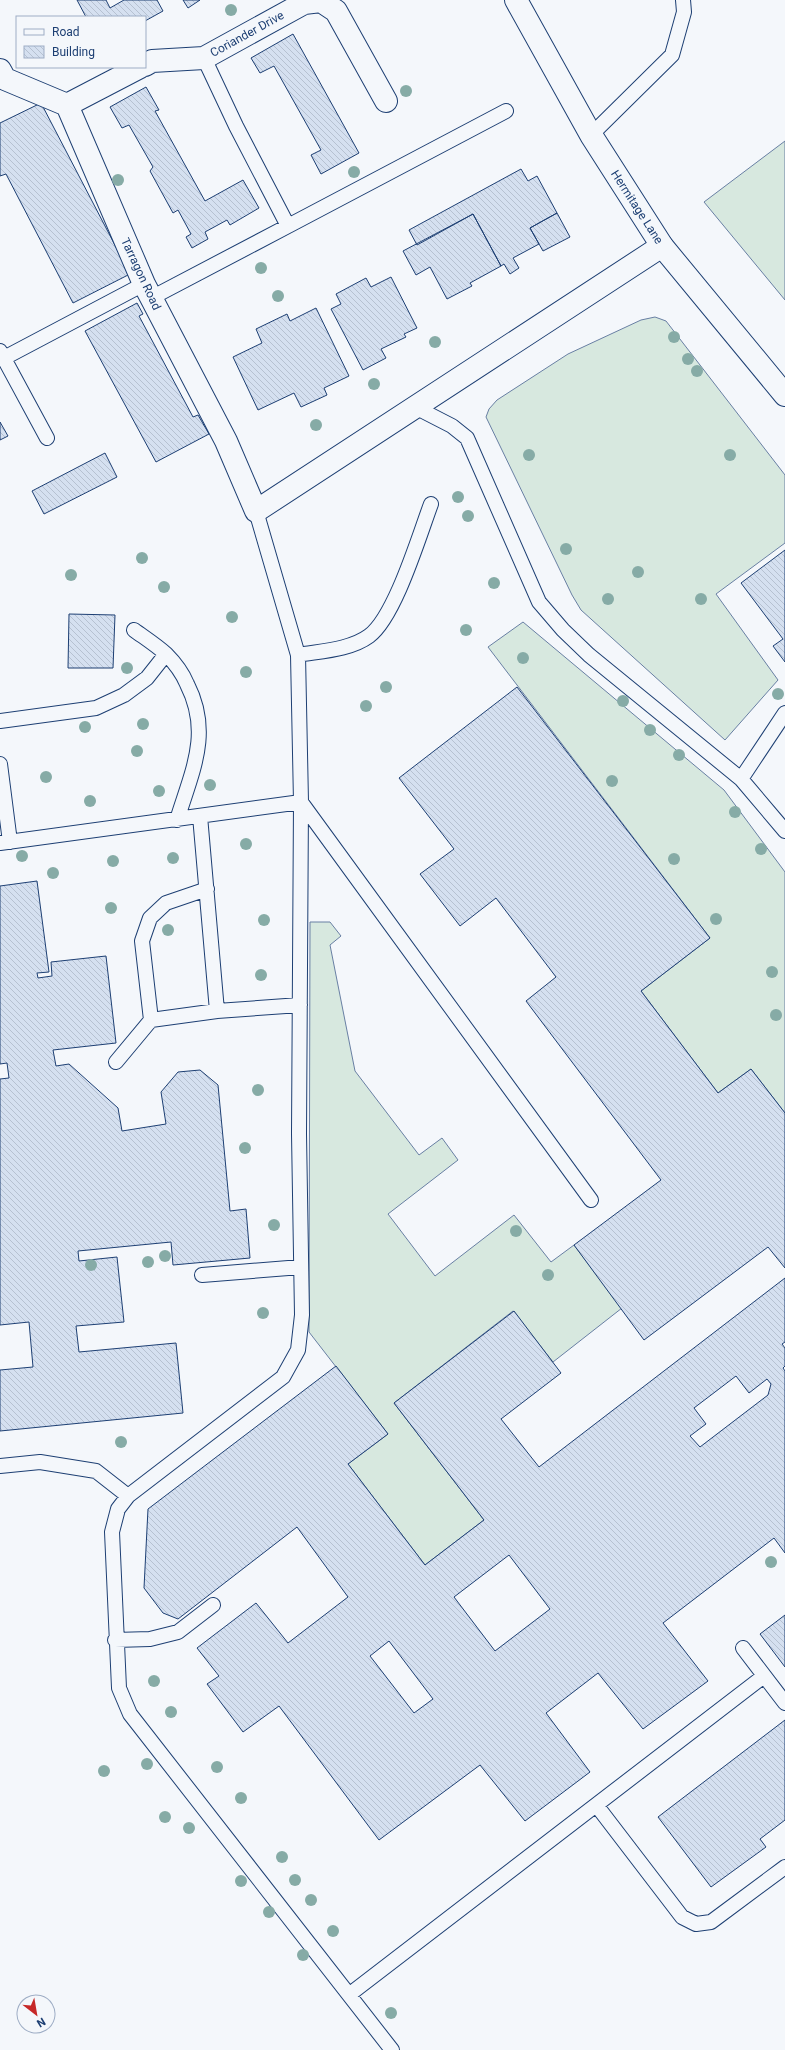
<svg xmlns="http://www.w3.org/2000/svg" width="785" height="2050" viewBox="0 0 785 2050" font-family="Roboto,sans-serif">
	<style>
		.grass { fill: #d7e8df; stroke: #687fa3 }
		.building { fill: url(#building-back-hatch); stroke: #1d3f73; fill-rule: evenodd }
		.lines { fill: none; stroke-linecap: round; stroke-linejoin: round }
		.lane-casing { stroke: #1d3f73; stroke-width: 16 }
		.street-casing { stroke: #1d3f73; stroke-width: 24 }
		.secondary-casing { stroke: #1d3f73; stroke-width: 24 }
		.lane { stroke: #f4f7fb; stroke-width: 14 }
		.street { stroke: #f4f7fb; stroke-width: 22 }
		.secondary { stroke: #f4f7fb; stroke-width: 22 }
		.tree { fill: #86aba6 }
		.labels { text-anchor: middle; dominant-baseline: central; stroke-width: 3; stroke-linejoin: round; paint-order: stroke }
		.street-label { font-size: 12px; fill: #1d3f73; stroke: #f4f7fb }
	</style>
	<defs>
		<pattern id="building-back-hatch" width="6" height="6" patternUnits="userSpaceOnUse"><rect width="6" height="6" fill="#d5e0f0"/><path d="M-1 5l2 2M0 0l6 6M5-1l2 2" fill="none" stroke="#b6c1d1"/></pattern>
	</defs>
	<rect width="100%" height="100%" fill="#f4f7fb"/>
	<path class="grass" d="M785,141V300L704,202Z
		M655,317L666,321L785,475V543L716,594L778,680L725,740L581,610L572,595L486,417L489,409L497,400L568,354L641,320Z
		M523,622L724,790L785,872V1113L751,1069L718,1093L641,991L710,938L488,647Z
		M310,922H330L341,936L330,945L355,1071L419,1155L442,1138L458,1160L388,1214L435,1276L514,1215L551,1262L574,1245L622,1308L553,1362L513,1311L394,1403L484,1520L425,1565L348,1464L388,1434L309,1332Z"/>
	<path class="building" d="M77,0H106L110,8L124,0H157L163,11L145,21V17H86Z
		M183,0H200L188,8Z
		M293,34L359,153L321,174L311,155L321,150L274,66L260,73L251,58Z
		M146,87L159,110L155,111L205,201L243,180L259,208L230,225L227,220L205,232L208,239L192,248L186,237L191,234L178,210L173,213L150,171L153,167L129,125L122,128L110,107Z
		M41,103L130,274L73,303L6,174L0,176V123Z
		M521,169L528,181L537,176L557,213L530,228L539,244L513,258L519,268L510,274L504,264L501,266L473,214L417,245L409,230Z
		M557,213L570,237L543,251L530,228Z
		M473,214L501,266L470,283L472,286L447,299L430,267L416,275L403,251Z
		M391,277L417,328L404,334L406,337L381,349L386,358L363,370L331,309L341,304L336,294L366,278L371,287Z
		M137,303L143,314L139,316L193,417L198,415L209,434L156,462L85,331Z
		M316,308L349,376L324,388L327,395L301,407L294,393L258,410L233,357L262,343L256,329L287,314L290,321Z
		M0,422L8,436L0,440Z
		M105,453L117,477L44,514L32,491Z
		M785,550V662L773,646L783,639L741,583Z
		M69,614L115,615L113,668H68Z
		M517,687L710,938L641,991L718,1093L751,1069L785,1113V1268L768,1247L644,1340L574,1245L661,1180L526,1001L556,977L496,898L460,926L420,874L454,849L399,778Z
		M37,881L49,972L37,973L38,978L52,976L51,962L106,956L116,1043L53,1050L56,1066L69,1064L118,1108L122,1131L166,1124L161,1092L178,1072L200,1070L218,1085L230,1211L246,1209L250,1258L173,1265L171,1242L78,1251L79,1261L117,1257L124,1322L76,1326L79,1352L176,1343L183,1413L0,1431V1370L33,1367L29,1322L0,1325V1079L9,1078L7,1063L0,1064V886Z
		M785,1278V1342L782,1344L785,1348V1366L783,1368L785,1371V1553L774,1538L663,1623L708,1681L643,1729L598,1673L546,1713L590,1772L525,1821L480,1765L379,1840L279,1706L243,1732L207,1684L219,1676L197,1648L256,1603L288,1643L348,1597L297,1527L178,1619L163,1613L144,1588L148,1509L336,1366L388,1434L348,1464L425,1565L484,1520L394,1403L514,1311L561,1373L501,1419L539,1467ZM736,1376L749,1393L767,1379L771,1384L768,1395L700,1447L690,1436L706,1424L694,1408ZM509,1555L550,1609L495,1651L454,1597ZM389,1641L433,1699L414,1713L370,1656Z
		M785,1615V1667L760,1634Z
		M785,1720V1820L760,1839L766,1847L711,1887L658,1817Z"/>
	<g class="lines">
		<g class="lane-casing">
			<path id="lane" d="M591,135L672,55L684,12L683,0
				M288,226L506,111
				M151,298L288,226L236,126L204,58
				M0,351L47,438
				M4,358L144,284
				M415,407L452,426L467,438L539,602L563,630L589,655L741,779L785,831
				M256,511L298,655L301,802L299,1134L302,1315L298,1350L283,1377L128,1496L118,1509L112,1532L119,1688L130,1714L392,2050
				M134,630C145,638 156,645 166,654C175,663 182,672 187,684C212,733 192,771 177,820
				M298,655C320,651 350,650 369,636C395,617 419,536 431,504
				M0,721L96,708L124,695L147,678L166,654
				M0,764L10,842
				M741,779L785,713
				M0,843L301,802L591,1200
				M217,1011L300,1005
				M151,1020L142,941L150,918L166,903L207,889
				M116,1062L151,1020L217,1011L200,816
				M202,1275L301,1267
				M0,1466L40,1462L96,1471L128,1496
				M115,1640L150,1639L178,1632L213,1605
				M743,1648L785,1703
				M597,1806L682,1917L696,1924L711,1922L785,1867
				M350,1994L764,1676"/>
		</g>
		<g class="street-casing">
			<path id="street" d="M145,65L152,61L204,58L304,3L321,1L336,11L386,101
				M0,70L5,79L67,105L144,284L226,441L256,511L662,246
				M67,105L140,67"/>
		</g>
		<g class="secondary-casing">
			<path id="secondary" d="M516,0L591,135L662,246L785,395"/>
		</g>
		<use href="#lane" class="lane"/>
		<use href="#street" class="street"/>
		<use href="#secondary" class="secondary"/>
	</g>
	<g class="tree">
		<circle cx="231" cy="10" r="6"/>
		<circle cx="406" cy="91" r="6"/>
		<circle cx="354" cy="172" r="6"/>
		<circle cx="118" cy="180" r="6"/>
		<circle cx="261" cy="268" r="6"/>
		<circle cx="278" cy="296" r="6"/>
		<circle cx="674" cy="337" r="6"/>
		<circle cx="435" cy="342" r="6"/>
		<circle cx="688" cy="359" r="6"/>
		<circle cx="697" cy="371" r="6"/>
		<circle cx="374" cy="384" r="6"/>
		<circle cx="316" cy="425" r="6"/>
		<circle cx="529" cy="455" r="6"/>
		<circle cx="730" cy="455" r="6"/>
		<circle cx="458" cy="497" r="6"/>
		<circle cx="468" cy="516" r="6"/>
		<circle cx="566" cy="549" r="6"/>
		<circle cx="142" cy="558" r="6"/>
		<circle cx="638" cy="572" r="6"/>
		<circle cx="71" cy="575" r="6"/>
		<circle cx="494" cy="583" r="6"/>
		<circle cx="164" cy="587" r="6"/>
		<circle cx="608" cy="599" r="6"/>
		<circle cx="701" cy="599" r="6"/>
		<circle cx="232" cy="617" r="6"/>
		<circle cx="466" cy="630" r="6"/>
		<circle cx="523" cy="658" r="6"/>
		<circle cx="127" cy="668" r="6"/>
		<circle cx="246" cy="672" r="6"/>
		<circle cx="386" cy="687" r="6"/>
		<circle cx="778" cy="694" r="6"/>
		<circle cx="623" cy="701" r="6"/>
		<circle cx="366" cy="706" r="6"/>
		<circle cx="143" cy="724" r="6"/>
		<circle cx="85" cy="727" r="6"/>
		<circle cx="650" cy="730" r="6"/>
		<circle cx="137" cy="751" r="6"/>
		<circle cx="679" cy="755" r="6"/>
		<circle cx="46" cy="777" r="6"/>
		<circle cx="612" cy="781" r="6"/>
		<circle cx="210" cy="785" r="6"/>
		<circle cx="159" cy="791" r="6"/>
		<circle cx="90" cy="801" r="6"/>
		<circle cx="735" cy="812" r="6"/>
		<circle cx="246" cy="844" r="6"/>
		<circle cx="761" cy="849" r="6"/>
		<circle cx="22" cy="856" r="6"/>
		<circle cx="173" cy="858" r="6"/>
		<circle cx="674" cy="859" r="6"/>
		<circle cx="113" cy="861" r="6"/>
		<circle cx="53" cy="873" r="6"/>
		<circle cx="111" cy="908" r="6"/>
		<circle cx="716" cy="919" r="6"/>
		<circle cx="264" cy="920" r="6"/>
		<circle cx="168" cy="930" r="6"/>
		<circle cx="772" cy="972" r="6"/>
		<circle cx="261" cy="975" r="6"/>
		<circle cx="776" cy="1015" r="6"/>
		<circle cx="258" cy="1090" r="6"/>
		<circle cx="245" cy="1148" r="6"/>
		<circle cx="274" cy="1225" r="6"/>
		<circle cx="516" cy="1231" r="6"/>
		<circle cx="165" cy="1256" r="6"/>
		<circle cx="148" cy="1262" r="6"/>
		<circle cx="91" cy="1265" r="6"/>
		<circle cx="548" cy="1275" r="6"/>
		<circle cx="263" cy="1313" r="6"/>
		<circle cx="121" cy="1442" r="6"/>
		<circle cx="771" cy="1562" r="6"/>
		<circle cx="154" cy="1681" r="6"/>
		<circle cx="171" cy="1712" r="6"/>
		<circle cx="147" cy="1764" r="6"/>
		<circle cx="217" cy="1767" r="6"/>
		<circle cx="104" cy="1771" r="6"/>
		<circle cx="241" cy="1798" r="6"/>
		<circle cx="165" cy="1817" r="6"/>
		<circle cx="189" cy="1828" r="6"/>
		<circle cx="282" cy="1857" r="6"/>
		<circle cx="295" cy="1880" r="6"/>
		<circle cx="241" cy="1881" r="6"/>
		<circle cx="311" cy="1900" r="6"/>
		<circle cx="269" cy="1912" r="6"/>
		<circle cx="333" cy="1931" r="6"/>
		<circle cx="303" cy="1955" r="6"/>
		<circle cx="391" cy="2013" r="6"/>
	</g>
	<g class="labels">
		<g class="street-label">
			<text transform="translate(247 34) rotate(-29)">Coriander Drive</text>
			<text transform="translate(637 207) rotate(57)">Hermitage Lane</text>
			<text transform="translate(141 274) rotate(65)">Tarragon Road</text>
		</g>
	</g>
	<rect x="16" y="16" width="130" height="52" fill="#f4f7fb" stroke="#9eadc5"/>
	<rect x="24" y="29" width="20" height="6" fill="#f4f7fb" stroke="#9eadc5"/>
	<text x="52" y="36" font-size="12" fill="#1d3f73">Road</text>
	<rect x="24" y="46" width="20" height="12" fill="url(#building-back-hatch)" stroke="#9eadc5"/>
	<text x="52" y="56" font-size="12" fill="#1d3f73">Building</text>
	<g transform="translate(36 2014) rotate(149)"><circle r="19" fill="#f4f7fb" stroke="#9eadc5"/>
	<path d="M0-3L7 15L0 10L-7 15Z" fill="#c62828"/>
	<text y="-6" font-size="11" font-weight="bold" text-anchor="middle" fill="#1d3f73">N</text>
	</g>
</svg>
